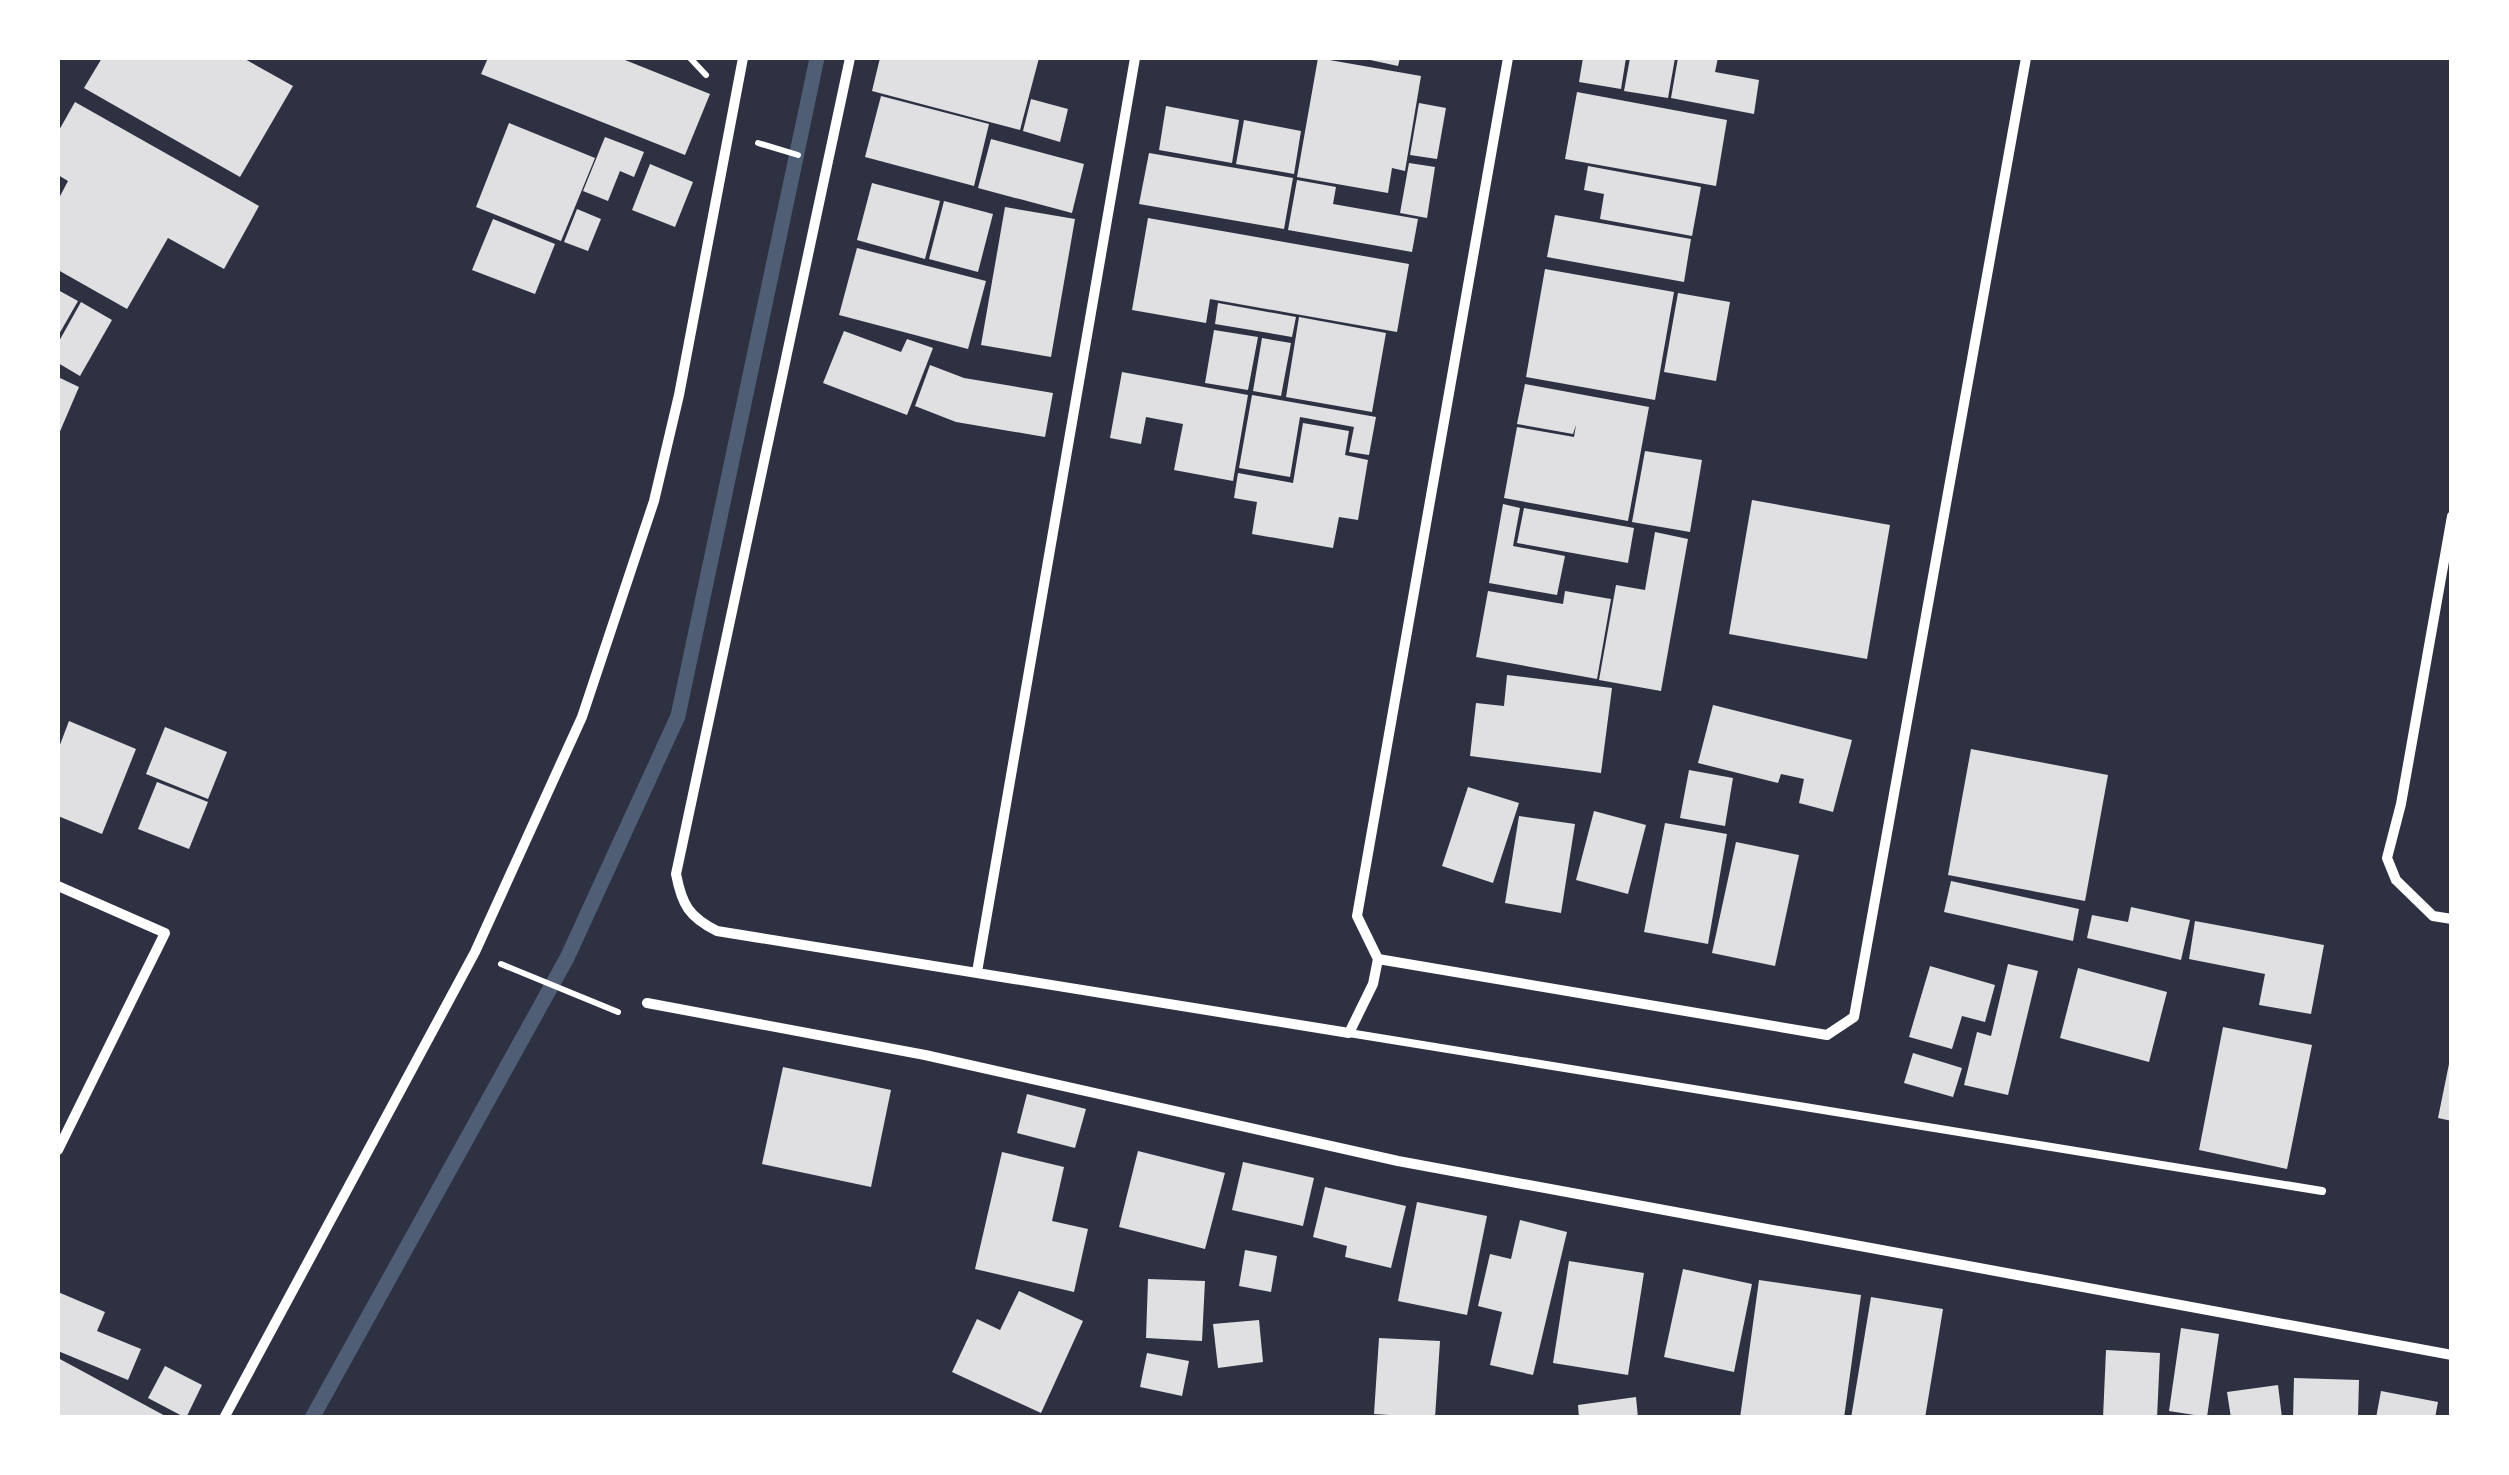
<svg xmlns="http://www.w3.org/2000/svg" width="2509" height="1475" viewBox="0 0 2509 1475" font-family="'Libre Baskerville',serif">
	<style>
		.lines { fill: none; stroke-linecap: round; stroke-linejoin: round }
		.stream { stroke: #4f5d75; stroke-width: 15 }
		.building { fill: #e0e0e3 }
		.path { stroke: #fff; stroke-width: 6 }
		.service { stroke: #fff; stroke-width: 8 }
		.minor { stroke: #fff; stroke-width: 10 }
	</style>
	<rect width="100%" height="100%" fill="#2d3142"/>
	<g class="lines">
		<path class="stream" d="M312,1418L567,958L678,716L817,58"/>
	</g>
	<path class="building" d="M102,58H243L293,86L240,177L84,88Z
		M488,58H620L710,94L685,155L481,74Z
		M880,58H1039L1020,130L872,91Z
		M1318,58L1421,76L1405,171L1392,168L1388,193L1297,177Z
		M1361,58H1400L1398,66Z
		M1583,58H1626L1621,89L1579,82Z
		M1630,58H1675L1668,98L1624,91Z
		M1678,58H1718L1715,72L1759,80L1754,114L1671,98Z
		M1577,92L1727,120L1716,186L1565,159Z
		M881,96L989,124L974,186L865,157Z
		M1031,99L1068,109L1060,142L1023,131Z
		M75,102L259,206L224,269L168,238L127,309L58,270V200L68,181L58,175V132Z
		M1419,103L1446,108L1437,159L1410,155Z
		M1166,106L1239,120L1232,163L1159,150Z
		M1244,120L1301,131L1294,174L1236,164Z
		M509,123L595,158L561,241L476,207Z
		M605,137L644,152L634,177L620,171L608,201L583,191Z
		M991,139L1084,164L1072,213L978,188Z
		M1149,153L1293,178L1284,229L1139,204Z
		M1409,163L1435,167L1427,218L1400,213Z
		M650,164L693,182L675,227L632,210Z
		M1588,166L1701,187L1692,236L1600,219L1604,194L1584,190Z
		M1297,180L1336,187L1333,204L1418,219L1412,252L1288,230Z
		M872,183L940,201L925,259L857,240Z
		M944,201L993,214L978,272L929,259Z
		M1005,207L1075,219L1051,357L981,345Z
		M577,209L601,219L588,251L564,242Z
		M1555,215L1691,239L1684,282L1547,257Z
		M1148,218L1409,264L1397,332L1210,299L1206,323L1132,310Z
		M493,219L555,244L535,294L472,270Z
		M857,248L986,281L968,349L839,315Z
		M1545,269L1674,292L1655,400L1526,377Z
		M58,290L78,301L58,336Z
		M1678,293L1730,302L1716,381L1664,372Z
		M81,302L112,320L80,376L58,363V343Z
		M1218,303L1296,317L1292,337L1215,324Z
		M1299,317L1386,333L1372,412L1286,397Z
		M1214,330L1258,337L1248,390L1205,383Z
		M844,331L901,352L907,339L933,348L907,415L823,383Z
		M1262,338L1291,343L1281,396L1253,391Z
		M930,365L964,378L1053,393L1045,437L956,422L915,406Z
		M1122,372L1248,395L1233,481L1174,470L1183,424L1146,417L1141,444L1110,438Z
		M58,377L79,387L58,436Z
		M1525,384L1649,407L1628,521L1504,498L1517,427L1574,437L1576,425L1573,434L1517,424Z
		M1252,395L1376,417L1369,455L1349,452L1354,427L1300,417L1290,477L1239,468Z
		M1303,423L1349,431L1345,455L1368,460L1358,520L1339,517L1333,548L1252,534L1257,502L1234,498L1238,473L1293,483Z
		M1645,451L1702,460L1690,532L1632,522Z
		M1752,500L1890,525L1867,659L1729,634Z
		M1503,504L1520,508L1513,546L1565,556L1557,595L1489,583Z
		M1524,508L1634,528L1628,563L1517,543Z
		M1655,532L1688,539L1661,691L1599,680L1616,585L1645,590Z
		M1488,591L1563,604L1565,591L1611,599L1597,679L1476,657Z
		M1507,675L1612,688L1601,773L1470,756L1476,703L1504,706Z
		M1713,705L1852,740L1833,812L1799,803L1804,779L1781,774L1778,783L1698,763Z
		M69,721L136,749L102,834L58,816V750Z
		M165,727L227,752L208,799L146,774Z
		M1971,749L2108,775L2085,901L1948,875Z
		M1689,770L1733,778L1725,826L1680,818Z
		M157,782L208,802L189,849L138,829Z
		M1468,787L1519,803L1493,883L1442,866Z
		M1594,811L1646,825L1628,894L1576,880Z
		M1519,816L1575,824L1561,913L1505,903Z
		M1665,823L1727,834L1708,944L1644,932Z
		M1736,842L1799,855L1775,966L1712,953Z
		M1951,881L2079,909L2073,941L1944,912Z
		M2131,907L2190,920L2181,960L2087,938L2092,915L2128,922Z
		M2195,921L2324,945L2311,1014L2259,1005L2265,974L2189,959Z
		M2008,964L2038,971L2008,1095L1964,1085L1977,1032L1991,1036Z
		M1930,966L1995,985L1985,1022L1962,1016L1952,1049L1909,1037Z
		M2078,968L2167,992L2149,1062L2060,1038Z
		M2223,1027L2312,1045L2287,1169L2199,1150Z
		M1913,1053L1962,1068L1953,1097L1904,1083Z
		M2450,1059H2452V1121L2438,1118Z
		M783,1067L891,1090L871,1187L762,1164Z
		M1027,1094L1086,1109L1075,1148L1017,1133Z
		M1138,1151L1225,1173L1205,1249L1119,1227Z
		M1002,1152L1064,1167L1052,1221L1088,1229L1074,1292L975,1269Z
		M1243,1162L1314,1178L1303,1226L1232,1210Z
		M1325,1187L1406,1206L1391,1268L1345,1257L1347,1246L1313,1237Z
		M1417,1202L1487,1216L1467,1315L1398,1301Z
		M1520,1220L1567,1232L1533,1375L1490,1365L1502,1312L1478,1306L1490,1254L1511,1259Z
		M1245,1250L1277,1256L1271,1292L1239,1286Z
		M1569,1261L1644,1273L1628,1375L1553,1363Z
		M1683,1269L1752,1284L1734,1372L1664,1357Z
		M1148,1279L1205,1281L1202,1341L1146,1338Z
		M1759,1280L1861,1295L1844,1418H1740Z
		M1019,1291L1083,1321L1041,1413L952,1372L977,1319L1000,1330Z
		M58,1292L105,1312L97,1331L141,1349L128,1380L58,1351Z
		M1871,1297L1943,1309L1925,1418H1851Z
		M1259,1320L1263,1362L1218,1368L1213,1324Z
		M2181,1328L2219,1334L2207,1417L2169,1411Z
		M1379,1338L1440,1341L1435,1418L1374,1414Z
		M2106,1350L2160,1353L2157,1418H2103Z
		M1147,1353L1189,1361L1182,1396L1140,1387Z
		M58,1358L169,1418H58Z
		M165,1366L202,1385L186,1418L148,1398Z
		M2294,1378L2359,1380L2358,1418H2293Z
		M2278,1385L2282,1418H2231L2227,1392Z
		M2381,1391L2438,1402L2435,1418H2376Z
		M1636,1397L1638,1418H1579L1578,1405Z"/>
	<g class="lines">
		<path class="path" d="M690,58L706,75
			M758,143L798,155
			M501,964L618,1012"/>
		<path class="service" d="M1349,1033L2322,1191"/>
		<path class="minor" d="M850,58L676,874C682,905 689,917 717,931L1349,1033L1373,984L1378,959L1827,1035L1854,1017L2026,58
			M2452,516L2401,804L2387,858L2396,880L2433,916L2452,919
			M58,886L165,933L58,1150
			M1378,959L1357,916L1508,58
			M977,972L1135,58
			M647,1003L925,1055L1398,1161L2452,1355
			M224,1418L475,952L582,717L654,501L679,395L743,58"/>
	</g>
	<rect width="2509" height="1475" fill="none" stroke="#ffffff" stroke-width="120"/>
</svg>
